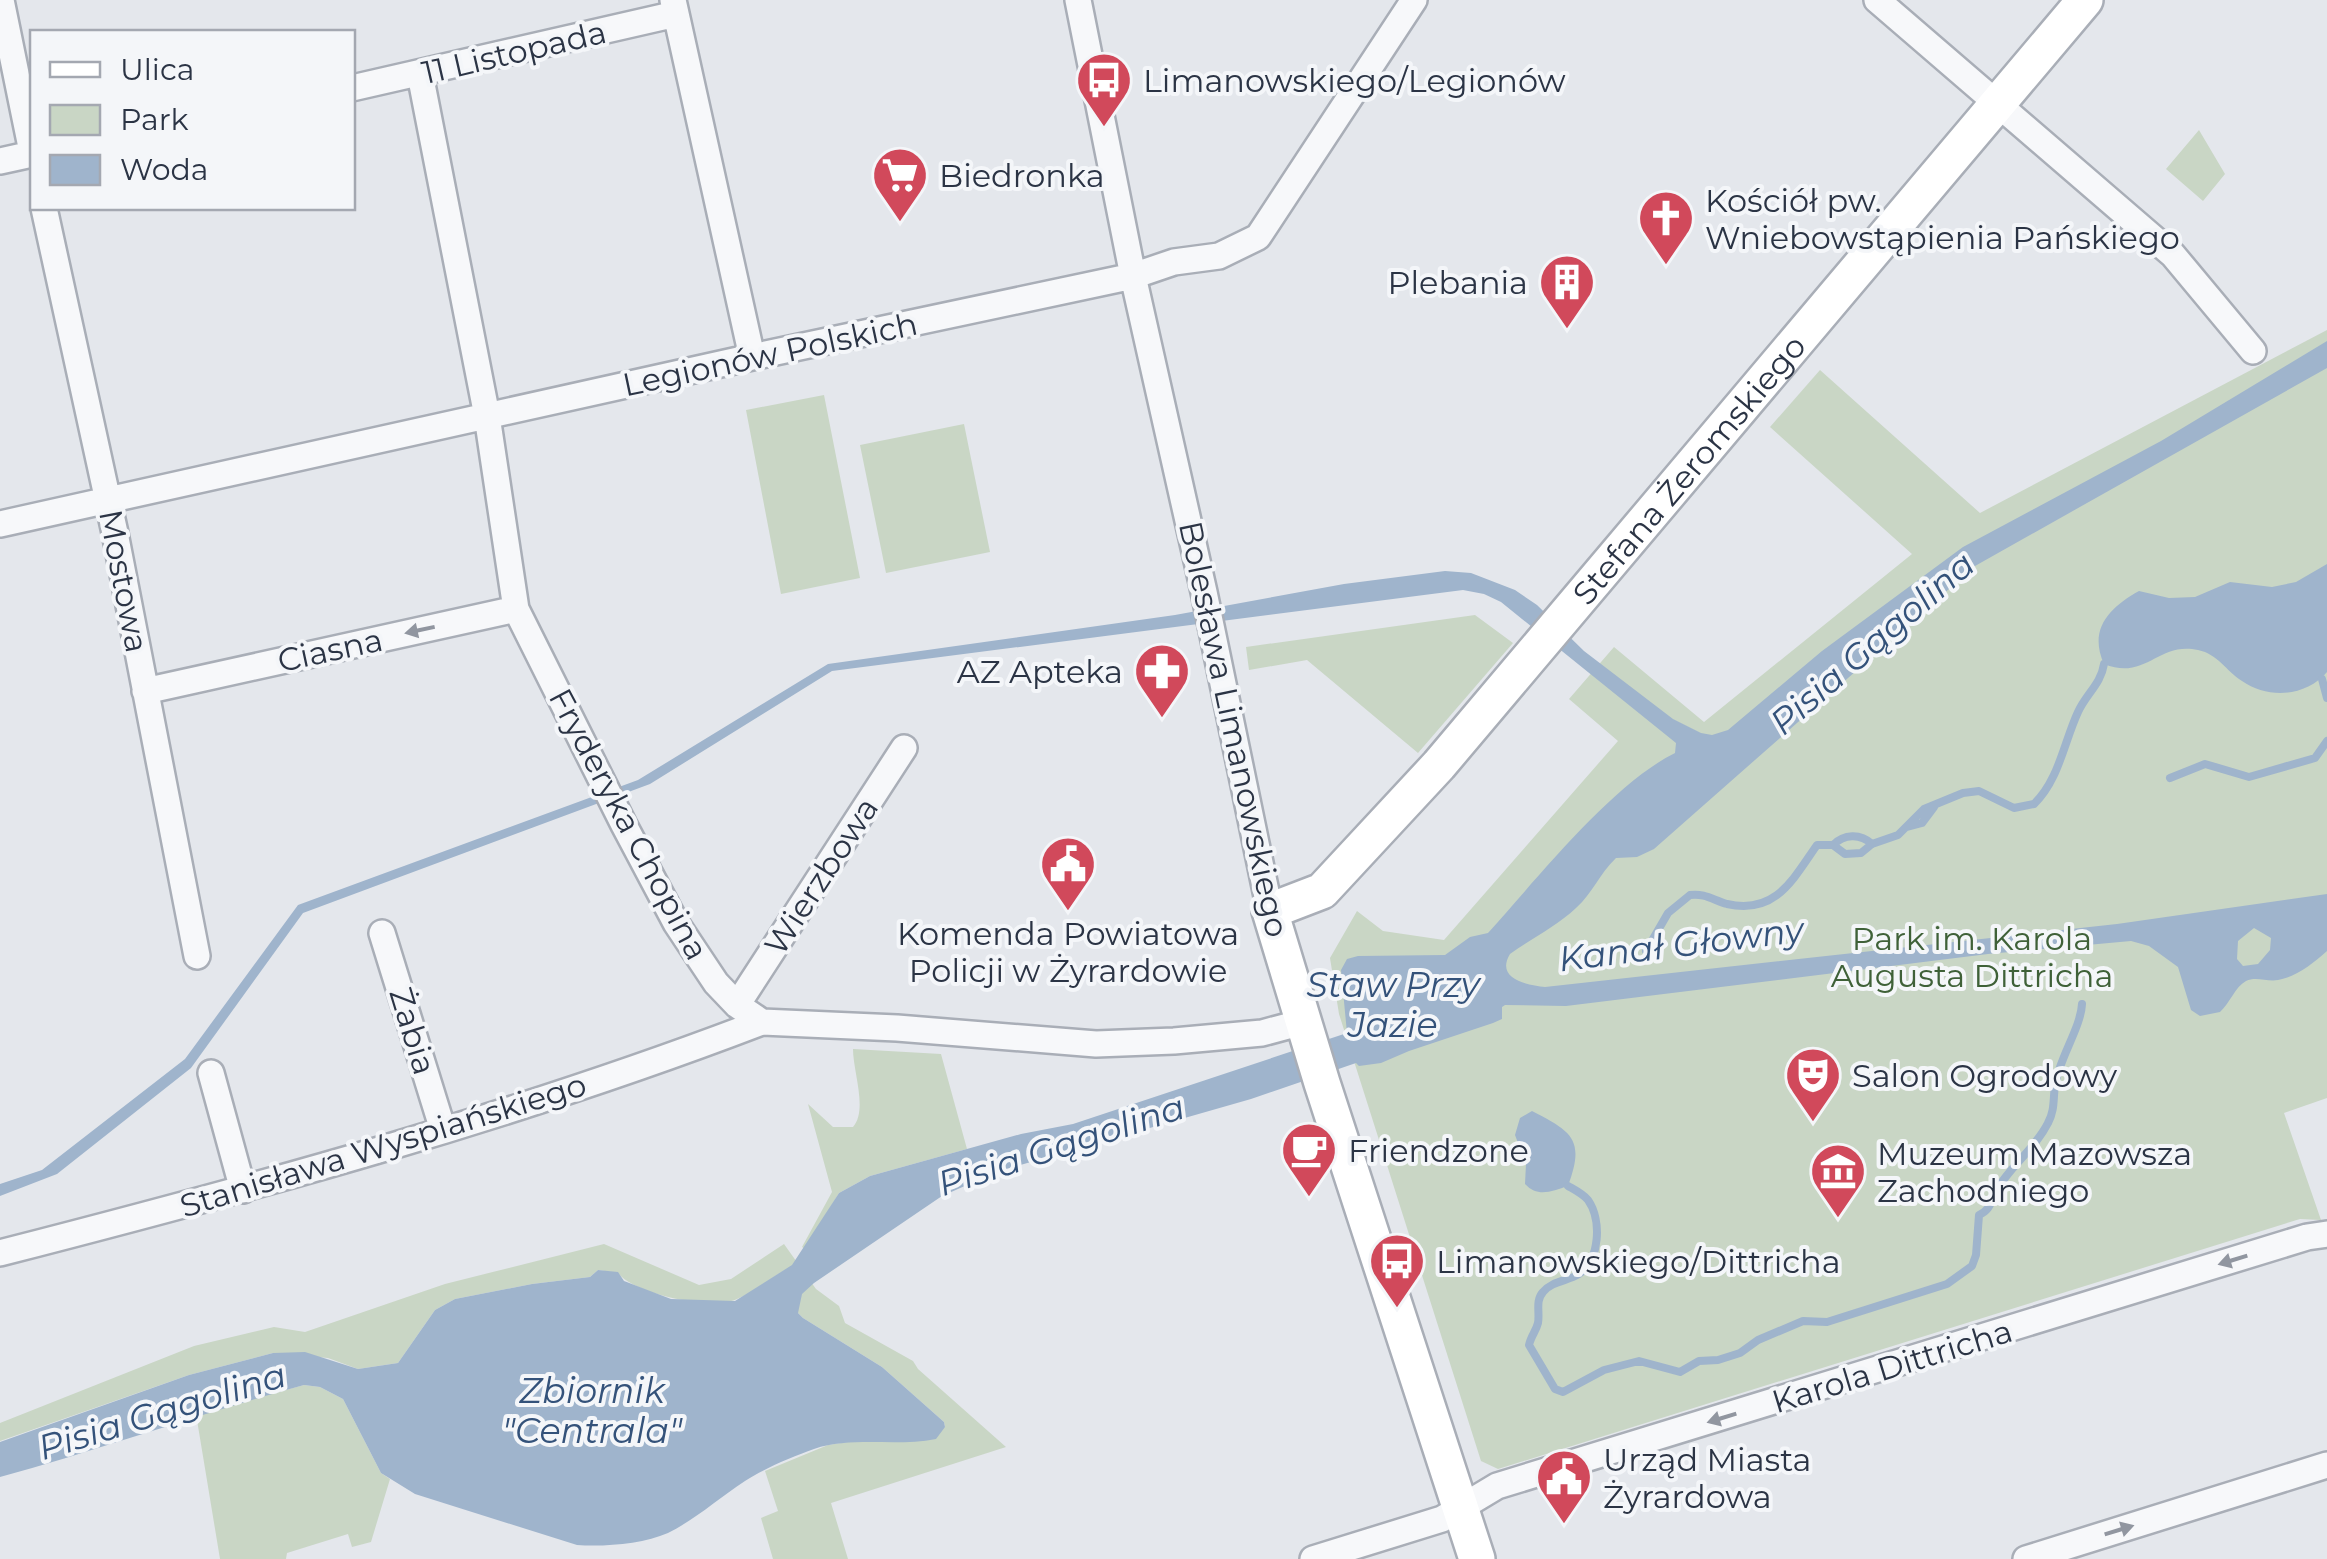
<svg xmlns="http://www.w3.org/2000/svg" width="2327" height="1559" viewBox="0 0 2327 1559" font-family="Montserrat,sans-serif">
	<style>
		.green { fill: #c9d6c5 }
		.water { fill: #9fb4cc; fill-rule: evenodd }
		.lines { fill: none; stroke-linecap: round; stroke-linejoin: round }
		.stream { stroke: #9fb4cc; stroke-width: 8 }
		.street-casing { stroke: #a9aeb7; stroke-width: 30 }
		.secondary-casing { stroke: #a9aeb7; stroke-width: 40 }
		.street { stroke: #f7f8fa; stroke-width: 25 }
		.secondary { stroke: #fff; stroke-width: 35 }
		.oneway { fill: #9196a0 }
		.labels { text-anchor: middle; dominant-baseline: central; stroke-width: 8; stroke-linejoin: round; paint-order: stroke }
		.street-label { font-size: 32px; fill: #2b3445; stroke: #f4f6f9 }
		.poi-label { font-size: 32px; fill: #2b3445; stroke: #f4f6f9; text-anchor: start }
		.park-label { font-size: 32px; fill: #3f6138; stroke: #f4f6f9 }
		.water-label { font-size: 35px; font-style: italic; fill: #34527a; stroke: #f4f6f9 }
	</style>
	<rect width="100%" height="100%" fill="#e4e7ec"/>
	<path class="green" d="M2199,130L2225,174L2203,201L2166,169Z
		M2327,330V1098L2284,1113L2321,1220L2300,1219L1498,1469L1481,1461L1339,1014L1330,958L1357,911L1383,931L1444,940L1618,741L1569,699L1614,647L1704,722L1912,554L1770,427L1820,370L1980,513Z
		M824,395L860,578L781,594L746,410Z
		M964,424L990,552L886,573L860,445Z
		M1475,615L1513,643L1418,753L1307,660L1249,670L1246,647Z
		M853,1049L941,1054L967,1149L870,1176L839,1193L805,1249L802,1247L832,1192L808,1104L833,1127H853C868,1110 853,1072 853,1049Z
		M604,1244L699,1285L731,1279L784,1244L816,1289L839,1306L845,1323L913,1361L918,1369L1006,1447L831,1503L848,1559H773L761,1518L778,1511L765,1471L828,1445L945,1427L944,1422L882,1367L803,1318L798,1313L785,1270C769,1279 754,1292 737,1299C712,1311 634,1294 618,1273L598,1270L590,1277L532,1284L455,1299L435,1310L398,1363L358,1369L328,1358L273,1353L189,1375L0,1441V1423L194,1346L274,1327L305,1332L445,1284Z
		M304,1385L320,1387L343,1399L381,1473L390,1479L371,1542L352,1547L348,1534L287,1553L286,1559H220L196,1414Z"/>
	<path class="water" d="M2327,341V368L1975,566L1654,849L1637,857L1616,858C1599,874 1593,893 1576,908C1557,926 1531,939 1510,954C1495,979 1527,985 1545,987L2117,924L2327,894V951C2312,964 2298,976 2278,980C2267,982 2256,976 2246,981C2235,987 2230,1003 2220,1012L2200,1016L2191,1010L2178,967L2149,946L2131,941L1988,954L1566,1006L1505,1005L1502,1007V1019L1493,1023L1409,1051L1381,1063L1359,1066L1356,1063L1251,1099L999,1171L942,1196L814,1283L802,1294L798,1313L803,1318L882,1367L944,1422L945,1427L936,1439C896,1447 853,1436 814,1449C792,1457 765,1468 745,1481C719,1498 696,1519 668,1533C643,1544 604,1547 577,1545L415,1494L381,1473L343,1399L320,1387L304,1385C202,1413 102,1449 0,1477V1442L189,1375L273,1353L305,1352L358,1369L398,1363L435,1310L455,1299L532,1284L590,1277L598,1270L618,1272L624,1281L671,1299L735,1301L792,1265L839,1193L870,1176L1021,1134L1073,1124L1347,1033L1341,970L1347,959L1358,956L1445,955L1470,937L1488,933C1537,879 1612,784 1675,753L1676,743L1501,602L1484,594L1463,590L832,671L650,784L303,913L191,1068L57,1174L0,1196V1184L42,1170L185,1059L298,905L638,780L828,664L1175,615L1344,584L1445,571L1471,573L1515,590L1537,605L1584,651L1673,719L1701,733L1712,735L1728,730L1822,651L1963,547L2161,441ZM2254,928L2271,938L2270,950L2258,964L2243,966L2237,959L2238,941Z
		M2327,564V672C2306,697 2268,699 2242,681C2226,671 2218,654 2198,650C2158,641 2146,681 2104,664C2088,629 2110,607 2139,591L2169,598L2195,597L2230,582L2272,587L2296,582Z
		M1532,1111C1573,1132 1585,1140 1568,1186C1552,1191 1538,1198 1525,1184L1526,1164L1515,1135L1520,1118Z"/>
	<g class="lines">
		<path class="stream" d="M2322,679L2327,698
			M2170,778L2205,764L2249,777L2315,758L2327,741
			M1907,827L1922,823L1934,807
			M1833,845C1844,834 1860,833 1872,844
			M1646,951L1668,913L1690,895C1705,893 1713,900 1727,904C1776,915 1793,879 1817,845H1833L1845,854L1861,853L1872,844L1898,835L1924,809L1963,793L1979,791L2014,808L2034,804C2059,780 2064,742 2078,712C2086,694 2101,684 2104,664
			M1568,1186C1575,1190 1583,1194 1588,1200C1602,1220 1600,1260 1579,1274C1568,1281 1552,1281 1543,1292C1535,1301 1540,1312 1538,1323C1536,1331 1531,1336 1529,1345L1555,1389L1563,1392L1604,1370L1639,1361L1680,1372L1699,1361L1718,1360L1740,1353L1758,1340L1803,1321L1827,1322L1947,1284L1972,1266L1976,1255L1979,1215C1991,1209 1990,1203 1996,1191C2010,1166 2035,1149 2048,1123C2055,1110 2053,1099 2055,1085C2059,1059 2081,1027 2082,1004"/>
		<g class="street-casing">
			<path id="street" d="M1,0L32,152
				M673,0L752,357
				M1078,0L1133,276L1204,592L1270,911
				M1877,0L2173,255L2253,351
				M420,74L487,416L516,609L624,825L676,923L716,983L737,1005L762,1022L897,1028L1096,1044L1174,1041L1262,1033L1303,1022
				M352,88L676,14
				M0,161L32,154
				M44,208L115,533L197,956
				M0,524L752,357L1133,276L1174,262L1219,256L1258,237L1414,0
				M145,691L516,609
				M382,933L443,1130
				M737,1005L904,748
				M211,1073L243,1190
				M0,1253C257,1187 514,1117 762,1022
				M1313,1559L1442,1519L1497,1486L2307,1237L2327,1234
				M2026,1559L2327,1465"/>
		</g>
		<g class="secondary-casing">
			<g id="secondary">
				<path id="s1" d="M1477,1559L1322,1083L1270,911L1322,891L1439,765L2085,0"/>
			</g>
		</g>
		<use href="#street" class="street"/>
		<use href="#secondary" class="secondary"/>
	</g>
	<defs><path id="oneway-solid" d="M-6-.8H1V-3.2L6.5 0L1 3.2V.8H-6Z" transform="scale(2.5)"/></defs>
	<g class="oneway">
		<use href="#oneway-solid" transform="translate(420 630) rotate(168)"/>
		<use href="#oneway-solid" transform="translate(2233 1260) rotate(163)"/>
		<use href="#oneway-solid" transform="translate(1722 1418) rotate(163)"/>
		<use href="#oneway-solid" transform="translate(2119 1530) rotate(-17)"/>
	</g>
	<defs>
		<g id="bus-pin" transform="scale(2.875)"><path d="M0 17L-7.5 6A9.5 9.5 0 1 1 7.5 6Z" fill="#d1495b" stroke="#f4f6f9"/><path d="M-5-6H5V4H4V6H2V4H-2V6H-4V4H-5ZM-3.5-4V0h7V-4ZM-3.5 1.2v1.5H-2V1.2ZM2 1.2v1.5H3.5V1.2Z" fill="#fff"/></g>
		<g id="supermarket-pin" transform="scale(2.875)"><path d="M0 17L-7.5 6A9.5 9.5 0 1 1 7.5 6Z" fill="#d1495b" stroke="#f4f6f9"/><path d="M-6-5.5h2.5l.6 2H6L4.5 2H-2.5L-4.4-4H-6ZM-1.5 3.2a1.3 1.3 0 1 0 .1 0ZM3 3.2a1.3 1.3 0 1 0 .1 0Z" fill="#fff"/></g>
		<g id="church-pin" transform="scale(2.875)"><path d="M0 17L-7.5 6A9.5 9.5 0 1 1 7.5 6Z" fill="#d1495b" stroke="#f4f6f9"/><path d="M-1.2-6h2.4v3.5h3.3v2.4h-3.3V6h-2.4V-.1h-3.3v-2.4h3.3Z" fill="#fff"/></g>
		<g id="building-pin" transform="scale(2.875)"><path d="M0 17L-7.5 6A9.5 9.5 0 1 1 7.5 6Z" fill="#d1495b" stroke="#f4f6f9"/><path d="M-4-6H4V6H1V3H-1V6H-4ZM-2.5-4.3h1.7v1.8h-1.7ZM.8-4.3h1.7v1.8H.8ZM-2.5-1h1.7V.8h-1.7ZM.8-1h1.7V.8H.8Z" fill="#fff"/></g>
		<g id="pharmacy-pin" transform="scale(2.875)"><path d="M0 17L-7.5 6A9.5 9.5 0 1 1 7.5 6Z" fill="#d1495b" stroke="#f4f6f9"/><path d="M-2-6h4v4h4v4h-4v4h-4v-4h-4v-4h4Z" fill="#fff"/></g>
		<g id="civic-pin" transform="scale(2.875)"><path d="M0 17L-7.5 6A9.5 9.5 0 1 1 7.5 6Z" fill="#d1495b" stroke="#f4f6f9"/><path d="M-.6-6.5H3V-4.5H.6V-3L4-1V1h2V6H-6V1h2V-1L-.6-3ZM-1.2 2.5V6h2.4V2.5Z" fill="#fff"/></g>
		<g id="theatre-pin" transform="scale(2.875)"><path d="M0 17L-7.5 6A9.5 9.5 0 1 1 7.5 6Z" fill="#d1495b" stroke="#f4f6f9"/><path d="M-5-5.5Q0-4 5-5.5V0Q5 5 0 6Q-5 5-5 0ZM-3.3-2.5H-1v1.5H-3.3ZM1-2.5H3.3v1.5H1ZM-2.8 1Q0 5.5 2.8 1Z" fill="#fff"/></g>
		<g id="cafe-pin" transform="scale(2.875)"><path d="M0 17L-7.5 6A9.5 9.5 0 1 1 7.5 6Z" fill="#d1495b" stroke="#f4f6f9"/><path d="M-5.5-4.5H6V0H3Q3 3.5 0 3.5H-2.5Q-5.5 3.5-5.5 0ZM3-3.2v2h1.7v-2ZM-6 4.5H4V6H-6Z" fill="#fff"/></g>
		<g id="museum-pin" transform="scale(2.875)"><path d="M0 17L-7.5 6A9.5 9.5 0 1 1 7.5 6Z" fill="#d1495b" stroke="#f4f6f9"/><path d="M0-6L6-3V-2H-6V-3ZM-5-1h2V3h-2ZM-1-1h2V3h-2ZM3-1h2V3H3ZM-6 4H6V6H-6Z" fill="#fff"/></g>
	</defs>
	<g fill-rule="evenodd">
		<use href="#bus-pin" x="1104" y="80"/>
		<use href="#supermarket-pin" x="900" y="175"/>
		<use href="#church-pin" x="1666" y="218"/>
		<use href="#building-pin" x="1567" y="282"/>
		<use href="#pharmacy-pin" x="1162" y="671"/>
		<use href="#civic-pin" x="1068" y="864"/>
		<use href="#theatre-pin" x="1813" y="1075"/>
		<use href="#cafe-pin" x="1309" y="1150"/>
		<use href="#museum-pin" x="1838" y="1171"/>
		<use href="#bus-pin" x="1397" y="1261"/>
		<use href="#civic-pin" x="1564" y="1477"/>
	</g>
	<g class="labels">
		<g class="street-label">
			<text transform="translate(514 52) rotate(-13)">11 Listopada</text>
			<text transform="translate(770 354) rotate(-12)">Legionów Polskich</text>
			<text stroke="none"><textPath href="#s1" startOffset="1295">Stefana Żeromskiego</textPath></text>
			<text transform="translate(124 581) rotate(79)">Mostowa</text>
			<text transform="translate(330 650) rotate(-12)">Ciasna</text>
			<text transform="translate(1234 729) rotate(78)">Bolesława Limanowskiego</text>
			<text transform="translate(629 824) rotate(62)">Fryderyka Chopina</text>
			<text transform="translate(821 876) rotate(-57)">Wierzbowa</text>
			<text transform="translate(413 1031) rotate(73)">Żabia</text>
			<text transform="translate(383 1145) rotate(-17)">Stanisława Wyspiańskiego</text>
			<text transform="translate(1892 1366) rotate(-17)">Karola Dittricha</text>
		</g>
		<g class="poi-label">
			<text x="1143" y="80">Limanowskiego/Legionów</text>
			<text x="939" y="175">Biedronka</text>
			<text x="1705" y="200">Kościół pw.<tspan x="1705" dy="37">Wniebowstąpienia Pańskiego</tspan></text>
			<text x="1528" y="282" text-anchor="end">Plebania</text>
			<text x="1123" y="671" text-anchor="end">AZ Apteka</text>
			<text x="1068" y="933" text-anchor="middle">Komenda Powiatowa<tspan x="1068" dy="37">Policji w Żyrardowie</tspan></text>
			<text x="1852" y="1075">Salon Ogrodowy</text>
			<text x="1348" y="1150">Friendzone</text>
			<text x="1877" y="1153">Muzeum Mazowsza<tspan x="1877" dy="37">Zachodniego</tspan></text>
			<text x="1436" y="1261">Limanowskiego/Dittricha</text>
			<text x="1603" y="1459">Urząd Miasta<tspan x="1603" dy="37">Żyrardowa</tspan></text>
		</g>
		<g class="park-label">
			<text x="1972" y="938">Park im. Karola<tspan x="1972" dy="37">Augusta Dittricha</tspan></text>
		</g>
		<g class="water-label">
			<text transform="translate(1872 643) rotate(-41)">Pisia Gągolina</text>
			<text transform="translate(1681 944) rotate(-7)">Kanał Głowny</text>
			<text x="1393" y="984">Staw Przy<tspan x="1393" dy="40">Jazie</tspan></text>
			<text transform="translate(1061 1145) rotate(-18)">Pisia Gągolina</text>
			<text x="592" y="1390">Zbiornik<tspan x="592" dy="40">"Centrala"</tspan></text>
			<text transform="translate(162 1411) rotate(-17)">Pisia Gągolina</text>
		</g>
	</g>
	<rect x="30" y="30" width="325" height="180" fill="#f4f6f9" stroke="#a4a8b1" stroke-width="2.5"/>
	<rect x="50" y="62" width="50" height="15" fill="#ffffff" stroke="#a4a8b1" stroke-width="2.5"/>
	<text x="120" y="80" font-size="30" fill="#2b3445">Ulica</text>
	<rect x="50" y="105" width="50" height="30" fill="#c9d6c5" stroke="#a4a8b1" stroke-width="2.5"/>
	<text x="120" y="130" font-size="30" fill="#2b3445">Park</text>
	<rect x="50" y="155" width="50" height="30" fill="#9fb4cc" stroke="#a4a8b1" stroke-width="2.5"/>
	<text x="120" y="180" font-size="30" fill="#2b3445">Woda</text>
</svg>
